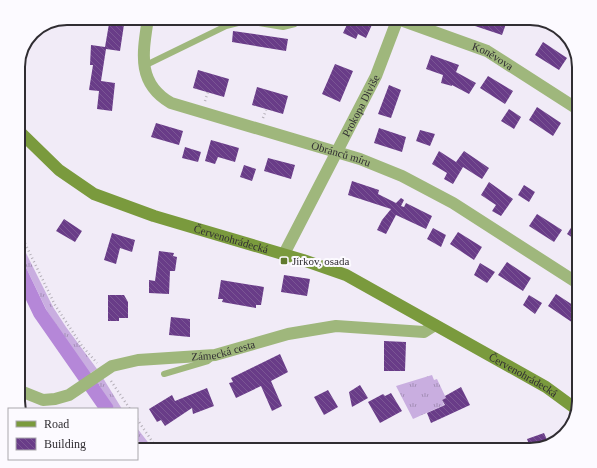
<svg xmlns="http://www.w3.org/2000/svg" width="597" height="468" viewBox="0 0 597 468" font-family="Georgia,serif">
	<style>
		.grass { fill: url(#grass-tufts) }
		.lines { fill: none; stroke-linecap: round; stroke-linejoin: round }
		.canal { stroke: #b587d8; stroke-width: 14 }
		.building { fill: url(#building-back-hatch) }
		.path { stroke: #b3aeb7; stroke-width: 2.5; stroke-dasharray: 1 3; stroke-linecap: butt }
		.lane { stroke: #9fb77c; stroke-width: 6 }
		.street { stroke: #9fb77c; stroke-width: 12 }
		.secondary { stroke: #7a9a3d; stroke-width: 12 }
		.poi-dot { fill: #607a2e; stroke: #fcfaff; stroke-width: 1.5 }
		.labels { text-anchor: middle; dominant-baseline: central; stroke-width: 4; stroke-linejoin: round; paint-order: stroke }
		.street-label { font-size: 11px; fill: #302d32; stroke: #fcfaff }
		.poi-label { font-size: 11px; fill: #302d32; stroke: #fcfaff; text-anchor: start }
		.rim { fill: none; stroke: #302d32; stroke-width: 2 }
	</style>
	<defs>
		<pattern id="grass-tufts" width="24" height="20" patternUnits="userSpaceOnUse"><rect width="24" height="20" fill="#c9aee0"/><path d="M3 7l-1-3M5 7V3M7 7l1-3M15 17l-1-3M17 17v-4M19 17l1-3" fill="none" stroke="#a48eb6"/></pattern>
		<pattern id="building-back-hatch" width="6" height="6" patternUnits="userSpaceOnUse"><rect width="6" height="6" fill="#693c88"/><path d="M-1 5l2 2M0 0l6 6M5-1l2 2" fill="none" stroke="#7b5694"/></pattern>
	</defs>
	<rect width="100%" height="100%" fill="#f1ebf7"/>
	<path class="grass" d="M18,237L53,307L66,327L97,369L89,374L47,311L18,251Z
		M432,375L434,380L437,379L446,398L442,400L444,405L413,419L396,386Z
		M103,378L122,409H115L96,383Z
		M137,428L154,450H145L137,439Z"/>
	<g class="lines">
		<path class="canal" d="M18,267L40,313L107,409"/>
	</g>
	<path class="building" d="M110,18H125L120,51L106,49L101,81L115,83L112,111L97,109L99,91L89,90L93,65H90L91,45L105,47Z
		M350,18H375L366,38L358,34L356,39L343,33Z
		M478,18H498L507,21L502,35L475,26Z
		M233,31L288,39L286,51L232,42Z
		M543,42L567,58L559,70L535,55Z
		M431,55L459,65L456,72L476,83L469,94L452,85V86L441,83L443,75L426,69Z
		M335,64L353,71L340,102L322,94Z
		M198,70L229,79L224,97L193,88Z
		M488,76L513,91L505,104L480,88Z
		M389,85L401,90L391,118L378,114Z
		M257,87L288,96L283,114L252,105Z
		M537,107L561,123L553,136L529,120Z
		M509,109L521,117L514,129L501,121Z
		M156,123L183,131L179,145L151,137Z
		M379,128L406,137L402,152L374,143Z
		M420,130L435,134L430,146L416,141Z
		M211,140L239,148L235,162L218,157L215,164L205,161Z
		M185,147L201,152L198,162L182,158Z
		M439,151L456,162L464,151L489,168L482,179L463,167L453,184L444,179L447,173L432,164Z
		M268,158L295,165L291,179L264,171Z
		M244,165L256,169L252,181L240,177Z
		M352,181L379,190L378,194L396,203L401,198L404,200L401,206L404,207L406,203L432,216L426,229L396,215L386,234L377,230L382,220L391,209L348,195Z
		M489,182L513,199L501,216L492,211L496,205L481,195Z
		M524,185L535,192L529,202L518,195Z
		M537,214L562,230L554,242L529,226Z
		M579,215V242L567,234Z
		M64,219L82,231L75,242L56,231Z
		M433,228L446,235L441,247L427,239Z
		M458,232L482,247L474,260L450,244Z
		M112,233L135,240L132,252L120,248L116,264L104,260Z
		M159,251L174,253L173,256L177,257L175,271H170L169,294L149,293V280L155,281Z
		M507,262L531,278L523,291L498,275Z
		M480,263L495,272L487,283L474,275Z
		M284,275L310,279L307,296L281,292Z
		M221,280L264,287L261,305H256V308L222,302L223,299H218Z
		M556,294L579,309V327L548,306Z
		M108,295H124L128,302V318H119V321H108Z
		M529,295L542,303L535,314L523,305Z
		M171,317L190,319V337L169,335Z
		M384,341L406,342L405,371H384Z
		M280,354L288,372L271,381L282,406L272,411L261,386L236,398L229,383L233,382L231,378Z
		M360,385L368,398L352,407L349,392Z
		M461,387L470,405L431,423L427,413L445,405L442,400L446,398L445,396Z
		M207,388L214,406L193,414L192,408L165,426L161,420L157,422L149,409L172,395L175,401Z
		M328,390L338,407L324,415L314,397Z
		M391,393L402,411L380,423L368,402L383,394L385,396Z
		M544,433L548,442L531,450L527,439Z"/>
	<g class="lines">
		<path class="path" d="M205,101L208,92
			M263,118L266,110
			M18,229L55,305L82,346L97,363
			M111,381L130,409
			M137,419L158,450"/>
		<path class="lane" d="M144,66L226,26L246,21L283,27L295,24L301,18
			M164,374L208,361L213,357"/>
		<g class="street">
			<path id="s1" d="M148,18C143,52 136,83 171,103L360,159L402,176L453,203L579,284"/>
			<path id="s2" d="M398,19L487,51L579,110"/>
			<path id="s3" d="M284,254L376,76L398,18"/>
			<path id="s4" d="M18,390L43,400L55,399L69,395L112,366L138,360L215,355L288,334L336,326L424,332L435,325"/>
		</g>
		<path class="secondary" id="s5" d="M18,130L59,170L94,194L154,216L303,260L346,275L546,387L576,409"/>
	</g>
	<rect class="poi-dot" x="280" y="257" width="8" height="8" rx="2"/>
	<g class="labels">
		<g class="street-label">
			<text stroke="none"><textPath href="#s2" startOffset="102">Koněvova</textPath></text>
			<text stroke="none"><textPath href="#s3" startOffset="167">Prokopa Diviše</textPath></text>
			<text stroke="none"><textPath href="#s1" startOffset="273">Obránců míru</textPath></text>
			<text stroke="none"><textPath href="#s5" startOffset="244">Červenohrádecká</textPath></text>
			<text stroke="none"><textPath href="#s4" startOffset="218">Zámecká cesta</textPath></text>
			<text stroke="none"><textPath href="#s5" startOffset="568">Červenohrádecká</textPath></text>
		</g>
		<g class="poi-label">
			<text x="292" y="261">Jirkov, osada</text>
		</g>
	</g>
	<path d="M0 0H597V468H0ZM67 25H530A42 42 0 0 1 572 67V401A42 42 0 0 1 530 443H67A42 42 0 0 1 25 401V67A42 42 0 0 1 67 25Z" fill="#fcfaff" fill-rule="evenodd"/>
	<path class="rim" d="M67 25H530A42 42 0 0 1 572 67V401A42 42 0 0 1 530 443H67A42 42 0 0 1 25 401V67A42 42 0 0 1 67 25Z"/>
	<rect x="8" y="408" width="130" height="52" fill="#fcfaff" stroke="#aaa8ad"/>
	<rect x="16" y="421" width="20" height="6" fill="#7a9a3d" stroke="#aaa8ad"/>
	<text x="44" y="428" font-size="12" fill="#302d32">Road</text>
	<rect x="16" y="438" width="20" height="12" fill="url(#building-back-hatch)" stroke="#aaa8ad"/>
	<text x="44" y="448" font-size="12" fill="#302d32">Building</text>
</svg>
